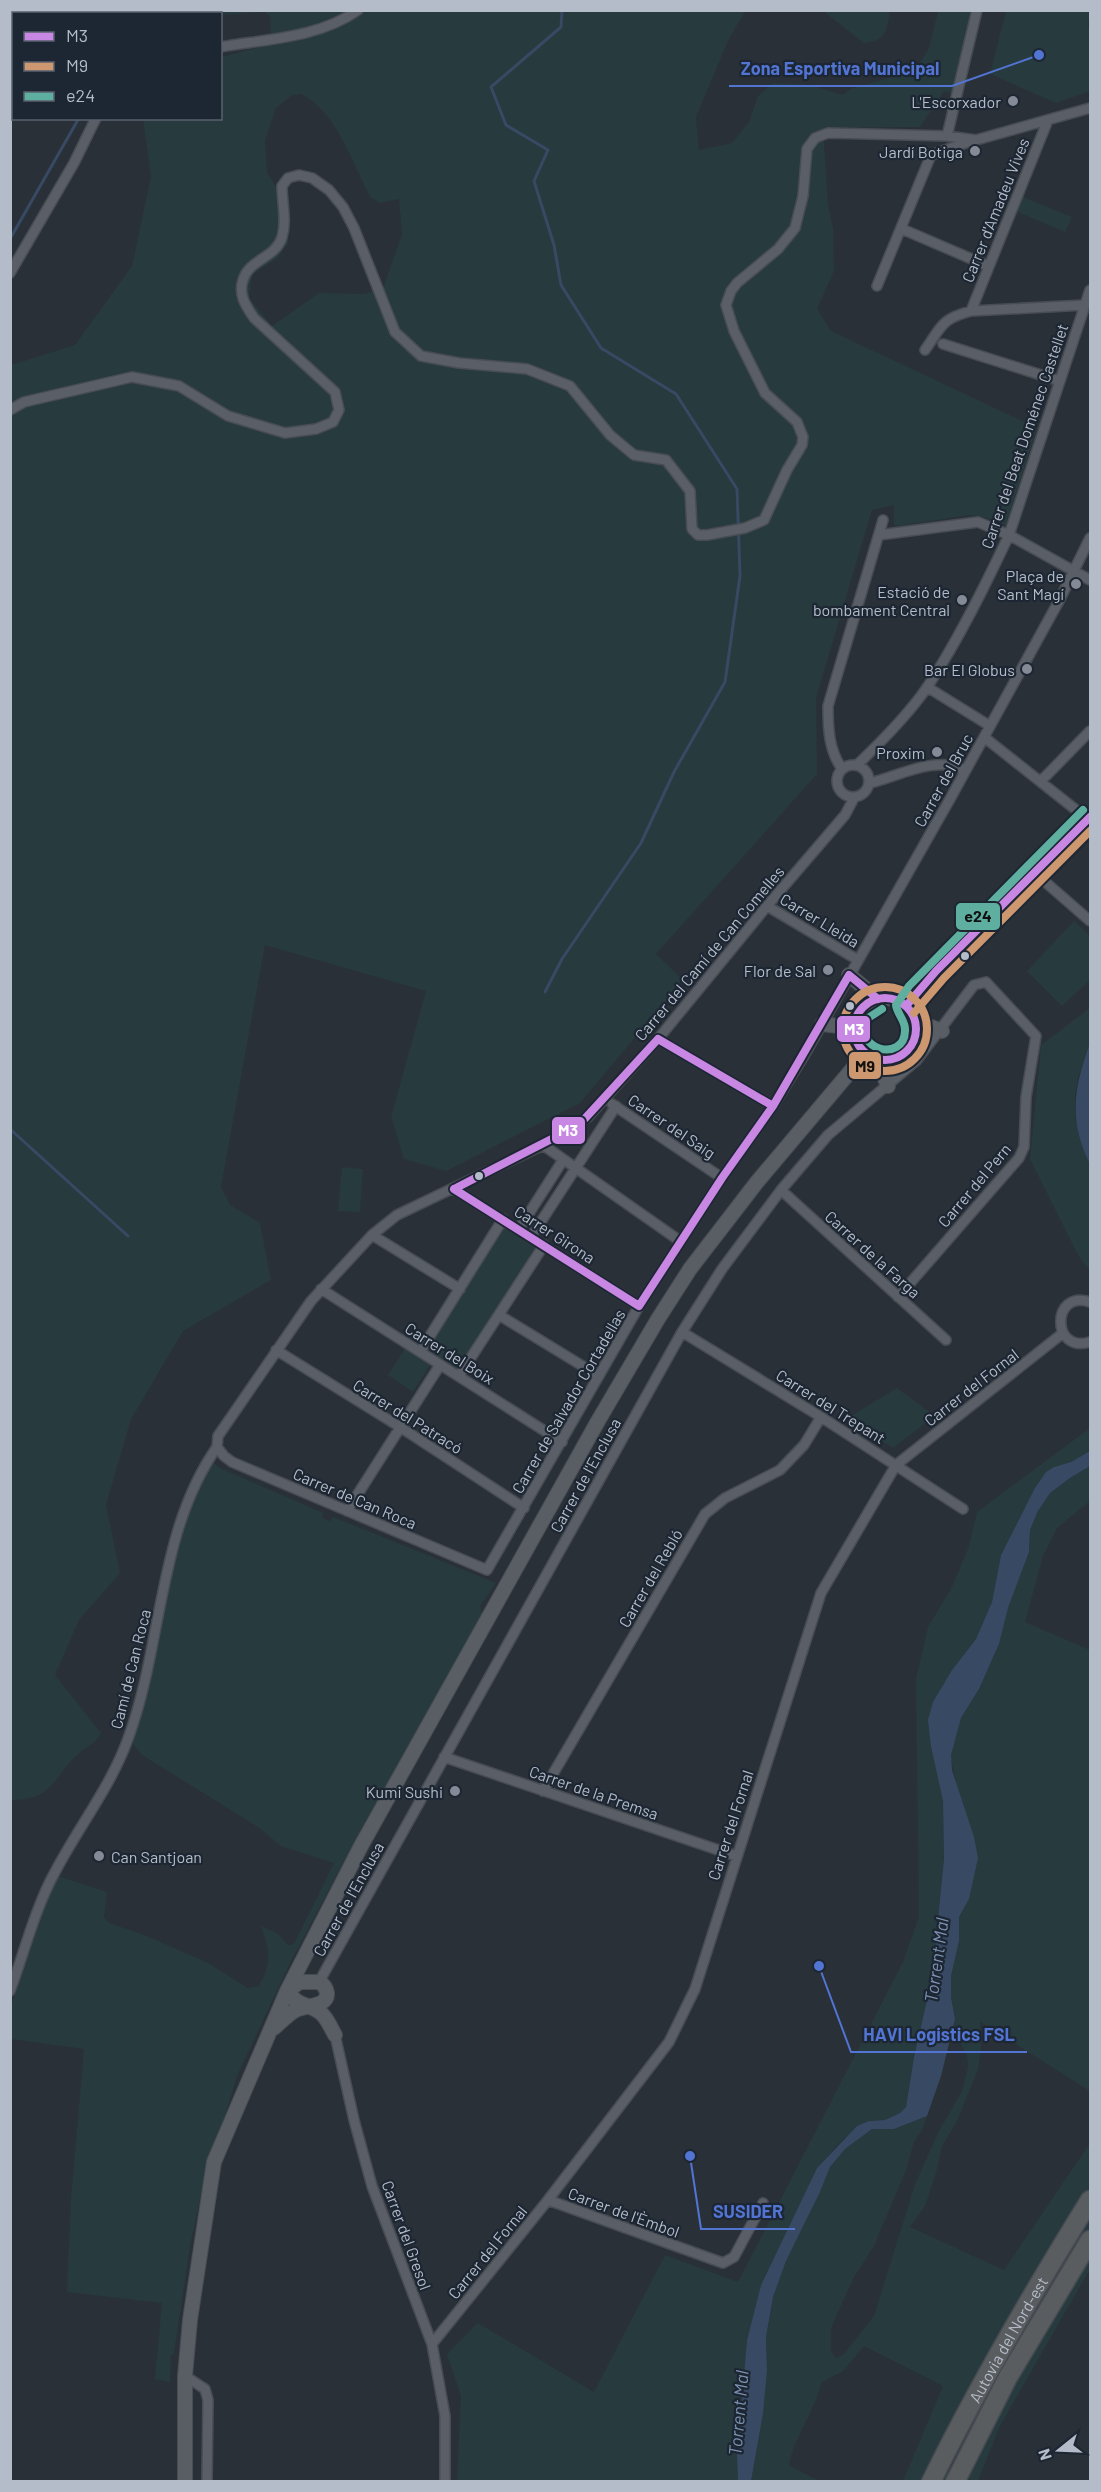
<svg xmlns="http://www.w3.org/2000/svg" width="1101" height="2492" viewBox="0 0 1101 2492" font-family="Barlow,sans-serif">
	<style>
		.green { fill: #273a3e; fill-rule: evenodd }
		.water { fill: #384963 }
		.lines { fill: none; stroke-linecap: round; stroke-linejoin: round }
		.stream { stroke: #384963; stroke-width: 3 }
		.street-casing { stroke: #484c53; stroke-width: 12 }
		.secondary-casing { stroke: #484c53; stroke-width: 16 }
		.highway-casing { stroke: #474c53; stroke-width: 21 }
		.street { stroke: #5a5e66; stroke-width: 9 }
		.secondary { stroke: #595d64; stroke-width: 14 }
		.highway { stroke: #5a5d60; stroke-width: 18 }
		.bus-1-casing { stroke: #1d2633; stroke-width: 12 }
		.bus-2-casing { stroke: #1d2633; stroke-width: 12 }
		.bus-3-casing { stroke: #1d2633; stroke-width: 12 }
		.bus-1 { stroke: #c787e3; stroke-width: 8 }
		.bus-2 { stroke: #cd976f; stroke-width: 8 }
		.bus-3 { stroke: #5fafa1; stroke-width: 8 }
		.poi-dot { fill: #848b96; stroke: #1d2633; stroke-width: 2 }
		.bus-dot { fill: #b4bcc9; stroke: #1d2633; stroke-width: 2 }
		.labels { text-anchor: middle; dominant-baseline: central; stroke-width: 4.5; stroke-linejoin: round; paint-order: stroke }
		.poi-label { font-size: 16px; fill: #b4bcc9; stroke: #1d2633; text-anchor: end }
		.street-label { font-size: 16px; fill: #b4bcc9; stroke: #1d2633 }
		.water-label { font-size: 18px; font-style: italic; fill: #7c92b1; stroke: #1d2633 }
		.leader { fill: none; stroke: #5274d3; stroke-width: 2 }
		.callout-dot { fill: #5274d3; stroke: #1d2633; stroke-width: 2 }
		.callout-label { font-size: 18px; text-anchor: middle; font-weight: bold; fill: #5274d3; stroke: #1d2633; stroke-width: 4.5; stroke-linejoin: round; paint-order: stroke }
		.line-badge { stroke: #1d2633; stroke-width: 2 }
		.badge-label { font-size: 16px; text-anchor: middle; font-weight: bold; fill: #fff }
		.pale-badge-label { font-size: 16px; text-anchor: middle; font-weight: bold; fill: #111 }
	</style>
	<rect width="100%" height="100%" fill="#2a3038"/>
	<path class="green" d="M112,11H745L728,41L696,117L699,150L732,143L749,122L758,96L773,83L810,85L843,95L850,89L910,72L918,66L929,48L938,11H971L954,93L944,91L920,127L823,128L828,204L833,229L834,271L817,309L831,331L1037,428L1006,525L984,517L969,515L898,526L894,525V505L872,510L816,698L817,774L656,954L683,980L580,1103L446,1171L404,1159L391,1117L426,991L265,945L221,1187L230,1205L260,1223L271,1280L183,1331L131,1419L106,1505L120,1573L79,1620L55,1675L101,1733C97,1743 85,1747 77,1755C51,1780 54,1799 11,1800V365L75,345L132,266L151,176L143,119L220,118L221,57L272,44L270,16L264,12L221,15L116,14ZM301,94C336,110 353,165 371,198L380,203L399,199L402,234L383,288L364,294L319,293L272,326L249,298L252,274L277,259L288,243V207L267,172L265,140L276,108L292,95Z
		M823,11H890C888,30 885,41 864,43Z
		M1006,11H1090L1088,26L1090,27V91L1056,103L990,74Z
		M1023,197L1072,217L1065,232L1016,211Z
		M1074,921L1090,936V980L1062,1006L1027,971Z
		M1090,1008V1043L1078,1078L1075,1097V1116L1090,1164V1271L1078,1255L1030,1159L1041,1045Z
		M342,1167L363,1169L360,1212L338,1211Z
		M503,1219L544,1245L459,1376L420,1352Z
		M405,1348L430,1365L413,1392L388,1375Z
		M897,1388L935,1416L893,1448L846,1419Z
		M1090,1428V1451L1071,1462L1026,1506L1001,1555L992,1602L976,1639L952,1670L931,1747L943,1801L944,1859L932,1978L914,2057L906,2107L900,2113L885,2120L869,2121L844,2138L817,2168L761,2285L747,2340L737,2455L738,2481H457L461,2396L447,2354L478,2323L594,2392L665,2255L738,2282L903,1962L919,1917L916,1679L928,1627L951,1589L968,1549L977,1512Z
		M214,1463L220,1468L323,1513L322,1518L330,1521L333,1517L496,1583L480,1606L482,1614L413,1741L367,1818L291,1961L237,2076L201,2195L190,2246L174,2353L171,2355L170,2382L155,2379L162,2303L67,2292L71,2199L84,2049L11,2039V2006L49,1895L58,1876L107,1892L104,1917L109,1923L147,1936L208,1963L248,1988L259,1986C272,1961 270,1952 261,1926L278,1934L288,1945L294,1944L334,1863L281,1846L258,1827L142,1755L131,1741L183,1525L208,1464Z
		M1090,1466V1501L1057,1528L1043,1556L1025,1622L1090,1650V2091L980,2022L981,2049L978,2070L956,2123L942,2146L936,2173L925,2206L910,2227L1004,2270L1090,2143V2269L1000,2426L978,2481H903L943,2386L864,2346L843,2371L821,2383C818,2404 786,2454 790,2466L819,2481L751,2482L767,2371L766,2337L773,2297L786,2261L820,2192L830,2167L845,2149L872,2129H894L927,2116L922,2130L914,2142L906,2170L874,2246L854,2277L835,2319L831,2329V2351L836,2358L843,2355L874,2316L915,2184L939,2131L962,2091L968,2067L967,2057L961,2044L951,2041L955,2019L951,1997V1976L959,1941V1917L969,1899L960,1798L950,1756L961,1718L979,1689L999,1644L1008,1608L1029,1552L1030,1530L1038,1511L1050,1493L1070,1478Z"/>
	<path class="water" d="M1090,1043V1164C1068,1120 1074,1087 1090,1043Z
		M1090,1451V1466L1070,1478L1050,1493L1038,1511L1030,1530L1029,1552L1008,1608L999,1644L979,1689L961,1718L951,1755L952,1770L974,1837L978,1858L969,1899L959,1917V1941L951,1976V1997L955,2019L941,2076L927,2116L894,2129H872L845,2149L830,2167L820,2192L786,2261L773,2297L766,2337L767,2371L763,2413L751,2481H738L737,2455L747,2340L761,2285L817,2168L857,2126L869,2121L885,2120L900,2113L906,2107L914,2057L932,1978L944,1859L943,1801L931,1747L928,1720L933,1702L952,1670L976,1639L992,1602L1001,1555L1035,1488L1046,1472L1054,1467L1071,1462Z"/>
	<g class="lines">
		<path class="stream" d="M138,14L140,10
			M10,239L79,118
			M545,992L562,959L641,843L674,772L725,682L740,576L737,489L676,394L601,348L561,285L554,245L534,181L548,150L506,125L491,87L561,27L562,10
			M10,1129L128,1236"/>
		<g class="street-casing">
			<path id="street" d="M220,47C266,39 319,38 358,10
				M947,136L977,10
				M902,229L988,266
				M10,273L74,163L96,118
				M877,286L931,155L974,140
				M971,311L1048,120
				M943,344L1060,381
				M925,350C942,326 941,319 971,311L1085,305
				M10,410L24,402L132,377L179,386L228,416L285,433L316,429L333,422L339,410L335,392L254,318C246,306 238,295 243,280C249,259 276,258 282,237C287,221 282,203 282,186L288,178L299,175L312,178L329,190L343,207L354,228L395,332L421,356L459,363L527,369L570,386L610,435L634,455L666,460L690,491L692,529L698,535H707L745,528L764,520L787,470L802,445L803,437L797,422L765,393L734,331L726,305L731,291L737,283L778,249L795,228L803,196L807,149L815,138L828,133L947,136L976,140L1090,108
				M879,535L978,522L1009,535L1090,580
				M927,687L990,726
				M984,737L1090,821
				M837 781a16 16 0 1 1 32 0a16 16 0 1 1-32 0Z
				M857,765C879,744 911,711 928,686C959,639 985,586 1009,535L1090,290
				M842,769C829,750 828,730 828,706L883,520
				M1041,781L1090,731
				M870,783C899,776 936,755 964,770
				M1035,873L1090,921
				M767,906L858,960
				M658,1039L773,1106
				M612,1104L722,1178
				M543,1145L680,1241
				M454,1189L639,1306
				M781,1190L946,1340
				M519,1229L563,1160
				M372,1235L460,1289
				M531,1237L616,1106
				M321,1289L562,1442
				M1090,1302C1051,1289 1051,1354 1090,1342
				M499,1315L599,1376
				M682,1332L821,1417L963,1509
				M276,1350L400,1427L524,1508
				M420,1352L503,1219
				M459,1376L544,1245
				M217,1447L224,1456L232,1462L487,1570L639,1306L722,1178L773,1106L805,1054L950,799L1060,599L1090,538
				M217,1447L218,1436L311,1301L372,1235L397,1215L543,1145L569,1131L588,1117L658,1039L767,906L845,815L854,798
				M347,1511L440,1365
				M444,1757L736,1856
				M543,1791L705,1514L725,1498L780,1470L804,1445L821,1417
				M319,1982L682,1332L722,1269L781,1190L828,1135L916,1061L974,985L986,982L1036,1036L1026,1097L1024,1147L1019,1158L898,1297
				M10,1991C24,1953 36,1906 55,1872C79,1826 112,1785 129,1736C163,1642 158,1531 217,1447
				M335,2035L354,2120L372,2186L432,2344L445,2416V2482
				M548,2200L723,2263L734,2257L763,2203
				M432,2344L548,2200L669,2042L695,1989L821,1593L896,1465L1063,1333
				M185,2376L205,2389L208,2400L207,2482"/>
		</g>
		<g class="secondary-casing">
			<path id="secondary" d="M849,975L878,999
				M854 1029a31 31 0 1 1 62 0a31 31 0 1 1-62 0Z
				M906,1006L936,971L1090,817
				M915,1021L942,1031
				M822,1024L854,1028
				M877,1060L888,1086
				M274,2028C281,2022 288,2014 296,2010C306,2005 328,2007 327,1993C326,1987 323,1984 319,1982H300L287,1991C300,2009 308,2002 322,2014C328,2020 331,2028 335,2035
				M185,2482V2376L190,2320L214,2162L287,1991L361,1846L598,1421L658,1319L690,1269L757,1182L865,1054"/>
		</g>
		<g class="highway-casing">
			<g id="highway">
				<path id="s1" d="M931,2482C979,2384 1033,2292 1090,2200"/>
				<path d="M955,2482L1008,2377L1090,2240"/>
			</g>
		</g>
		<use href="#street" class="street"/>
		<use href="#secondary" class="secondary"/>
		<use href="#highway" class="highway"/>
		<g class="bus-1-casing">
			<path id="bus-1" d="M854 1029a31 31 0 1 1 62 0a31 31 0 1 1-62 0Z
				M906,1006L936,971L1090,817
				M658,1039L773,1106
				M454,1189L639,1306L722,1178L773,1106L849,975L878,999
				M454,1189L579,1125L658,1039"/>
		</g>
		<g class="bus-2-casing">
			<path id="bus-2" d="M843 1029a42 42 0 1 1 84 0a42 42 0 1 1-84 0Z
				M914,1013L944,978L1090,831"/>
		</g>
		<g class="bus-3-casing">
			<path id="bus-3" d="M882,1009L868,1018C851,1050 904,1063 905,1031C906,1021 897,1014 896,1005L909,986L1083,810"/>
		</g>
		<use href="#bus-1" class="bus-1"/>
		<use href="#bus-2" class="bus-2"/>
		<use href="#bus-3" class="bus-3"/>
	</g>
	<g class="poi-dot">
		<circle cx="1013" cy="101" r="6"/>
		<circle cx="975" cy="151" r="6"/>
		<circle cx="1076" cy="584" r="6"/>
		<circle cx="962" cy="600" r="6"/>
		<circle cx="1027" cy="669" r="6"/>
		<circle cx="937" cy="752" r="6"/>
		<circle cx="828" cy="970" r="6"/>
		<circle cx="455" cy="1791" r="6"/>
		<circle cx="99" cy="1856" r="6"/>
	</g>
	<g class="bus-dot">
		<circle cx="965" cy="956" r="5"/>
		<circle cx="850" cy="1006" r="5"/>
		<circle cx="479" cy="1176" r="5"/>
	</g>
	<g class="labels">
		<g class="poi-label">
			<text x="1001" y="101">L'Escorxador</text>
			<text x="963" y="151">Jardí Botiga</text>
			<text x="1064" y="575">Plaça de<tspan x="1064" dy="18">Sant Magí</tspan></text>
			<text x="950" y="591">Estació de<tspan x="950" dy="18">bombament Central</tspan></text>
			<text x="1015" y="669">Bar El Globus</text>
			<text x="925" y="752">Proxim</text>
			<text x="816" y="970">Flor de Sal</text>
			<text x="443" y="1791">Kumi Sushi</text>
			<text x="111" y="1856" text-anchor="start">Can Santjoan</text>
		</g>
		<g class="street-label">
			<text transform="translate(995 210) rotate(-68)">Carrer d'Amadeu Vives</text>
			<text transform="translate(1024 436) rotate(-71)">Carrer del Beat Doménec Castellet</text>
			<text transform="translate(943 780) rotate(-61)">Carrer del Bruc</text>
			<text transform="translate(820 920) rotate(31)">Carrer Lleida</text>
			<text transform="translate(709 953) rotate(-50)">Carrer del Camí de Can Comelles</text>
			<text transform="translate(672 1126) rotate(34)">Carrer del Saig</text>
			<text transform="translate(974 1185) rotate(-50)">Carrer del Pern</text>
			<text transform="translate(555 1234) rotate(33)">Carrer Girona</text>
			<text transform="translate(873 1254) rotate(42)">Carrer de la Farga</text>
			<text transform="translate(450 1353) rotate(32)">Carrer del Boix</text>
			<text transform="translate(971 1387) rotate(-38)">Carrer del Fornal</text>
			<text transform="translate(568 1401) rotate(-60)">Carrer de Salvador Cortadellas</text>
			<text transform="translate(831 1406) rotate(32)">Carrer del Trepant</text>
			<text transform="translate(408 1416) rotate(32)">Carrer del Patracó</text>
			<text transform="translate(585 1475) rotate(-61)">Carrer de l'Enclusa</text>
			<text transform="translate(355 1498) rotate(23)">Carrer de Can Roca</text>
			<text transform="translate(650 1578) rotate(-60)">Carrer del Rebló</text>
			<text transform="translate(130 1669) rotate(-76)">Camí de Can Roca</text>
			<text transform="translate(594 1792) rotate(19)">Carrer de la Premsa</text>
			<text transform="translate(730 1825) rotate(-72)">Carrer del Fornal</text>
			<text transform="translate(348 1899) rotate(-61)">Carrer de l'Enclusa</text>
			<text transform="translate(624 2212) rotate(20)">Carrer de l'Èmbol</text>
			<text transform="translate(407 2235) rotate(70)">Carrer del Gresol</text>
			<text transform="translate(487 2252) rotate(-51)">Carrer del Fornal</text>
			<text stroke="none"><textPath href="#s1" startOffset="162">Autovia del Nord-est</textPath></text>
		</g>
		<g class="water-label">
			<text transform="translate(936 1960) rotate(-82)">Torrent Mal</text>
			<text transform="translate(738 2413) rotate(-85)">Torrent Mal</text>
		</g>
	</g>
	<path class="leader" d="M1039 55L952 86H729M819 1966L851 2052H1027M690 2156L701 2229H795"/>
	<g class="callout-dot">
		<circle cx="1039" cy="55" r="6"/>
		<circle cx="819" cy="1966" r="6"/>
		<circle cx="690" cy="2156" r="6"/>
	</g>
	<g class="callout-label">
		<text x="840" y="75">Zona Esportiva Municipal</text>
		<text x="939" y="2041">HAVI Logistics FSL</text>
		<text x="748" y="2218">SUSIDER</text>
	</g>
	<g class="line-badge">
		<rect x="955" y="902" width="46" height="29" rx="6" fill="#5fafa1"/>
		<rect x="836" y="1015" width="35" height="28" rx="6" fill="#c787e3"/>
		<rect x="848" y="1051" width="34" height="29" rx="6" fill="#cd976f"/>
		<rect x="551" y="1116" width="35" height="29" rx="6" fill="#c787e3"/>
	</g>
	<g class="badge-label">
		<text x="854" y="1035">M3</text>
		<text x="568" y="1136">M3</text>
	</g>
	<g class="pale-badge-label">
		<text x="978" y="922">e24</text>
		<text x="865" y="1072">M9</text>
	</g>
	<rect width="1101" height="2492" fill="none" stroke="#b4bcc9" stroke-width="24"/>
	<rect x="12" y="12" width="210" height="108" fill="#1d2633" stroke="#59626f" stroke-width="1.5"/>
	<rect x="24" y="32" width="30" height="9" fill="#c787e3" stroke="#59626f" stroke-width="1.5"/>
	<text x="66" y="42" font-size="18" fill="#b4bcc9">M3</text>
	<rect x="24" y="62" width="30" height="9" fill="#cd976f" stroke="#59626f" stroke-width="1.5"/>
	<text x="66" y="72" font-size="18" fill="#b4bcc9">M9</text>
	<rect x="24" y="92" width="30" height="9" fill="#5fafa1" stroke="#59626f" stroke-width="1.5"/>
	<text x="66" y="102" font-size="18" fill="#b4bcc9">e24</text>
	<g transform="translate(1059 2450) rotate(252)" stroke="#1d2633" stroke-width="4.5" paint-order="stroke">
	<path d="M0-4.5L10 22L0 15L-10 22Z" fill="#b4bcc9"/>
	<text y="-9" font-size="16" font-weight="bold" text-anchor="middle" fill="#b4bcc9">N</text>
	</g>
</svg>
